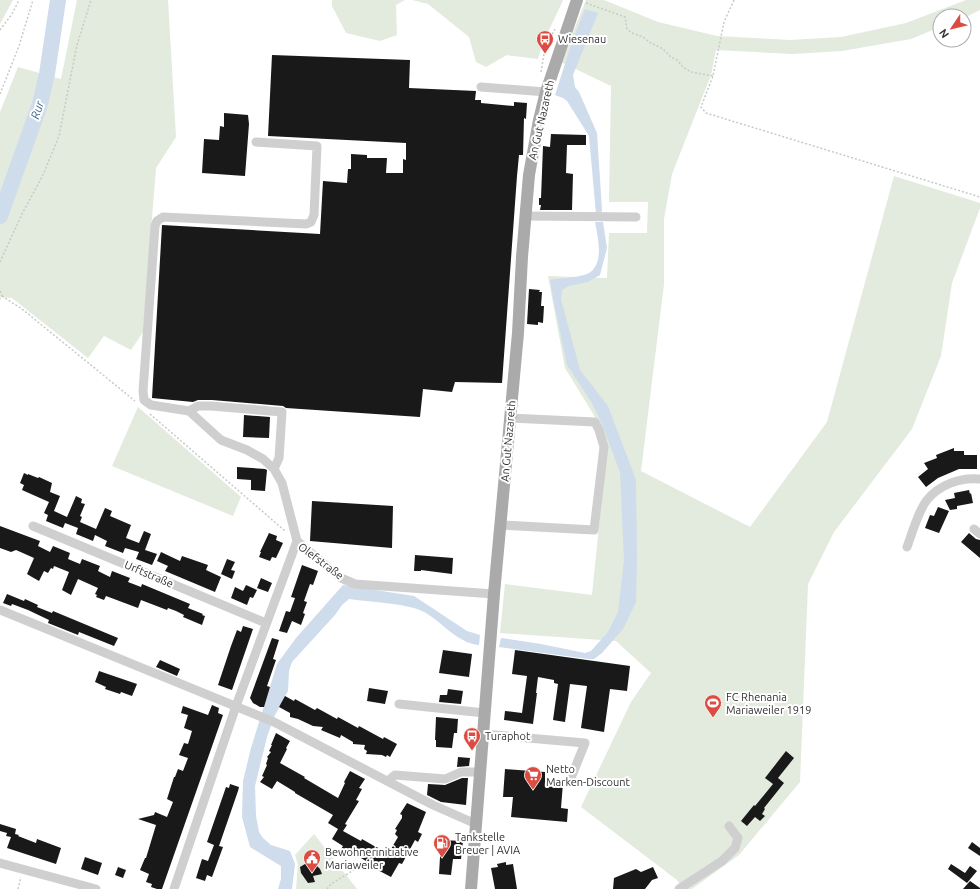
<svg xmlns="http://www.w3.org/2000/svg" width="980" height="889" viewBox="0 0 980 889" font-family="Ubuntu,sans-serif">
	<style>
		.green { fill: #e3eade }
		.water { fill: #cfdceb }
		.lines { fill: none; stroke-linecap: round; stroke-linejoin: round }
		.river { stroke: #cfdceb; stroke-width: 16 }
		.building { fill: #191919 }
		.path { stroke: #c9c9c9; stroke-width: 1.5; stroke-dasharray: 2 2; stroke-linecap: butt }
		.minor { stroke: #cfcfcf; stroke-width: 9 }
		.major { stroke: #aaa; stroke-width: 12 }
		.labels { text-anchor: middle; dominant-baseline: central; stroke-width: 4; stroke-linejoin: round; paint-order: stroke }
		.poi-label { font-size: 11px; fill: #323232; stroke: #fff; text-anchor: start }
		.street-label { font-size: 11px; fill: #323232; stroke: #fff }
		.water-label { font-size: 12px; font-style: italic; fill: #446790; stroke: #fff }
	</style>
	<rect width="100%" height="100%" fill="#fff"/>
	<path class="green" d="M0,0H13L0,24Z
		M77,0H168L176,137L156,168L143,332L131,350L104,336L88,358L12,298L0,297V112L18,67L61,79Z
		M332,0H405L396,5L397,35L380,41L346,33L332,6Z
		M412,0H563C555,19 543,39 538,59L507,55L486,67L476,62L469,37L428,4Z
		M586,0H604L658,22L717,36L790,40L841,37L906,23L966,0H980V10L964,18V16H940V27L911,39L842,51L792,54L716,50L711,75L672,174L664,219V284L641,471L750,527L827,422L894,176L980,203V208L952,283L941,356L912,429L834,532L808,584L800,782L739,855L692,889H683L677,880L581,807L631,702L651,673L616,641L500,633L505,584L592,595L607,447L603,430L565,368L548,276L607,278L609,233H647L648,202H609L611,86L561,62Z
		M138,407L241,497L233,516L112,466Z
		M314,834L357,889H296L298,865L295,855Z"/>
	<path class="water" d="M585,9L598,13L573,75L575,87L579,92L597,133L602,210L601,214H596L589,136L567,101L563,98L555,95L573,39Z
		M595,222H603L607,248L600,275L588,282L569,286L562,290L561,299L580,370L608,406L636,480L637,559L636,602L623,629L602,653L594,659H588L499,647L501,638L541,644L585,653L591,651L608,632L618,612L624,560L620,472L601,422L592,403L567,365L554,303L550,280C561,278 573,278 584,275C606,269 598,238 595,222Z
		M343,585L414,596L467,631L480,635L479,645C456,643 441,620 422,611C405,603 368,602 349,599L342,605L335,615L292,662L289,671L288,691L274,717L267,737L255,786L256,816L259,832L263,838L271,845L290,851L295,864L292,889H278L281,879V866L250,847L242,817L243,781L251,748L277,664L296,638Z"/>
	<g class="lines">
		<path class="river" d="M0,216L40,104L47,74L58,0"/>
	</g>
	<path class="building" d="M272,55L410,60L409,88L476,91L475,100H481V103L514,106V102L527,103L526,119L524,118L523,155H519L517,176L502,383L455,382L452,392L423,389L420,417L286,408L283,406L212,400H198L193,402L152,398L162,225L320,234L323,181L347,183L348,169H351V154L367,155V158H387L386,173H403V159L406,160V143L268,136Z
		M224,113L248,115L249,124L245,176L202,173L204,139L219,140L220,126L224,127Z
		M551,134L586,135V145H567L566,173L573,174L572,210H540L541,205H539V198H541L543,146L550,147Z
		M529,289L540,290L539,292H542L541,306H544L543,323L538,322V325L527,324Z
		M244,415L270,417L269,438L243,437Z
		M954,448V451H964V455H977V469H959L938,478L926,487L918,477L928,469L924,463L937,458L936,455Z
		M237,467L265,469L267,470L265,491L251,490V480L237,479Z
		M24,473L28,475V474L38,478L39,477L52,483L50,492L60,496L54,511L67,517L76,496L82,499L81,503L85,504L80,516L82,517L80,522L96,529L105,508L112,511L110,516L131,525L126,538L139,543L144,531L151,534L145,550L157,554L152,565L136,559L139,552L125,548L123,553L105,546L107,541L95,535L93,541L76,534L78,528L65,523L63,528L46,521L48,515L44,513L49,502L22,490L24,485L20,483Z
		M969,490L970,494L971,493L973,503L957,506V509L950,510L945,500L955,498L954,493Z
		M312,501L393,506L392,548L310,541Z
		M938,507L949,511L939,533L925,528L930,515L934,516Z
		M0,526L40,541L38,546L50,552L53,546L70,553L68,559L80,564L82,559L100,566L98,571L110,577L112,571L130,578L128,582L141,587L142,584L190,604L188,608L203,614L202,615L205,616L202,625L183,617L184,615L176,611L168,608L167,610L141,600L138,608L106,596L104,600L96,597L97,595L95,594L98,588L78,579L71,595L62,590L69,572L54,566L53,569L51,568L48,573L44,571L39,581L32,577L27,574L34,558L16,550L11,552L0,548Z
		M269,533L277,536L276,540L283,543L276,558L272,557L270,561L259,557L261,552H260Z
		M969,533L976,539L980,540V558L961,542Z
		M161,552L180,561L182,556L208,565L206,570L221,577L215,592L165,571L168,566L157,561Z
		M415,555L453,558L452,574L421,570V571H414Z
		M227,559L235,562L231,570L235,571L232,579L221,574Z
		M302,565L318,571L313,585L310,584L304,601L307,602L303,613L305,614L301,625L292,621L287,633L279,631L286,611L290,612L295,598L291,597Z
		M261,578L272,583L268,592L257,588Z
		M246,585L257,590L253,598L250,597L247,605L231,598L235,587L243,591Z
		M7,594L24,601L25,599L38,605L37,607L52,613L53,611L118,638L114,646L79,632L78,635L48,623L49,620L28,610L12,604L11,606L3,603Z
		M243,626L253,629L232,690L218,685L231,646L237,630L241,632Z
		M272,638L279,640L273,659L276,660L267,686L270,687L264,707H260L253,703L250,698Z
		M443,650L472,654L469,677L439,673Z
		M515,650L630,666L627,691L610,689L604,732L581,728L587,686L570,684L565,722L553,720L558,684L554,683V680L538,677L536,693H537L533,724L504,720L505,711L522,713L527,676L512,674Z
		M160,660L180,669L177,676L156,667Z
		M99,671L137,684L132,696L121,692L120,694L105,689L106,687L95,682Z
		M369,688L388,691L385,704L367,701Z
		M448,689L463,691L461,704L439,702L440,695H447Z
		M285,696L294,701L295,699L315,710L317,708L337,719L338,717L358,728L359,726L383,739L384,737L397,744L390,757L387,755L386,757L382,755L366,754L367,751L364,749L365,745L353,744V742L341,735L340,738L321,730L323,727L313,726L298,719L290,717V713L279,707Z
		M212,705L219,708L218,713L223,715L162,889H157L151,887L152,884L146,882L149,874L140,870L145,858H146L156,825L138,819L154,815L155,812L167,817L173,802L167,799L174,777H175L178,769L183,771L188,758L179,755L184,743L188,744L192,731L184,728L188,715L181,713L183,706L208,715Z
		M436,717L458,719L457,733H454L452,748L436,747V740H435Z
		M276,733L290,741L286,748L287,749L280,763L305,777L304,778L338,798L345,783L344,782L350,771L365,779L359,788L362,789L356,800L359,801L345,824L347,825L343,831L361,841L362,839L388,854L398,837L395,834L397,830L395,829L402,818V815L400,814L407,803L426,812L418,832L422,834L418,842L415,840L402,864L399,863L391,877L372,867L373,865L354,854L353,856L341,849L343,846L332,839L338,829L328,823L333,815L295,793V792L277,781L272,789L260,782L264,777L262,776L267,765L266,764L268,758L267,757L271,752L269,751L272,745H271Z
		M786,751L794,758L778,778L784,783L764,808L765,809L762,814L765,816L760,821L755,817L747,826L741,821L754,805L755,806L773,784L765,778Z
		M458,757L470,758L469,766L457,767Z
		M505,769L545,772V781L563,783L561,808L568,809L567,822L511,817L513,797H503Z
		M462,778H468L466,805L441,802L427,795L428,784L445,785Z
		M230,784L239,787L238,791L219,846L223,847L212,877L207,875L205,881L196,878L202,859L208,861L214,845L207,842L226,787L229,788Z
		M0,824L16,829L15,834L19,835L18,836L36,843L37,839L61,848L56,864L7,848L11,837L6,836L7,833L0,831Z
		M441,840L463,841L461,859H453L451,875L439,874Z
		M972,842L980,848V856L968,848Z
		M85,857L102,863L98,875L81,869Z
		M506,862V865L513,864L517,889H495L491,868L498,867L497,864Z
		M310,863L316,865L320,869L322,874L313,876L315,882L308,883L301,873L300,867L305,864Z
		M951,864L965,873L970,866L977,871L967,883L948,869Z
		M118,867L126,870L123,878L115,875Z
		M653,867L658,878L652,880L645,889H613L614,878L636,869L641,872Z
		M970,881L980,888V889H963Z"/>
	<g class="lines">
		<path class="path" d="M734,0L724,22L713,76L701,107L706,113L980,197
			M586,3L625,17L627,29L632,33L643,37L649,42L663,49L671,57L677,60L683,67L691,72L713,76
			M0,30L12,14L19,0
			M541,72L545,48L555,29
			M0,94L19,46L33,0
			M0,262L22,214L43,175L59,136L77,45L91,0
			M0,291L2,296L0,299
			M2,296L22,309L135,401
			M150,414L285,531
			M18,889L21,877
			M327,889L331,884L357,868"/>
		<path class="minor" d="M481,87L546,92
			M256,142L317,146L314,215L311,222L306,224L163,217L157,221L155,226L143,391L144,400L151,405L189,411L221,440L247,450L263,459L274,469L282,483L297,541
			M525,216L636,217
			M189,411L198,406H211L282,412L279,458L274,469
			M501,525L594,530L604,447L599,430L595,422L510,418
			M33,526L266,623
			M974,529L980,534
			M907,547C912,534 918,511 927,500C939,485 960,477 980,479
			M0,610L274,722L433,805L476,824
			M399,704L485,713
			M483,734L585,743L571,778
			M388,781L395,775L445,779L461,772H480
			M0,863L96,889
			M174,889L236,706L297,541L341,578L355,584L494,594
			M679,889L722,861L735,848L738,838L729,826"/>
		<path class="major" d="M471,889L494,594L518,333L522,257L529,175L539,120L546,92L577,0"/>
	</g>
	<defs>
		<g id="bus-pin" transform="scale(0.9)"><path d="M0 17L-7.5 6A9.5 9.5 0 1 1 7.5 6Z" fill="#db4c42" stroke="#fff"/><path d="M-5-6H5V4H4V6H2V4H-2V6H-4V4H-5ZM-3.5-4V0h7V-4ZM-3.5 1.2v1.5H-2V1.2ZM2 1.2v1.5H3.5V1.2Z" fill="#fff"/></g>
		<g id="stadium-pin" transform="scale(0.9)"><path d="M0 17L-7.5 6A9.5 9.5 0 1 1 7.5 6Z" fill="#db4c42" stroke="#fff"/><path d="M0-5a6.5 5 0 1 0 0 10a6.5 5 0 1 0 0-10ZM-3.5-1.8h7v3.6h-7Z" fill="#fff"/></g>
		<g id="supermarket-pin" transform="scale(0.9)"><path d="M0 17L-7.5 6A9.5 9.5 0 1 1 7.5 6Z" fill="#db4c42" stroke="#fff"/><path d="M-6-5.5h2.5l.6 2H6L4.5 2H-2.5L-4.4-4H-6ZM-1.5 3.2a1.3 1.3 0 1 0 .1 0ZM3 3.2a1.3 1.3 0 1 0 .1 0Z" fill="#fff"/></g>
		<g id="fuel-pin" transform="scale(0.9)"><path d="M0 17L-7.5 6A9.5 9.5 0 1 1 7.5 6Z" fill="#db4c42" stroke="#fff"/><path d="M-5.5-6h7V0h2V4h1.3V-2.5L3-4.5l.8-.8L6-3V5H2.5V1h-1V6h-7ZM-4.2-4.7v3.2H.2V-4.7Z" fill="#fff"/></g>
		<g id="civic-pin" transform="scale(0.9)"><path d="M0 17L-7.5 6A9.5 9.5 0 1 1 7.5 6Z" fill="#db4c42" stroke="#fff"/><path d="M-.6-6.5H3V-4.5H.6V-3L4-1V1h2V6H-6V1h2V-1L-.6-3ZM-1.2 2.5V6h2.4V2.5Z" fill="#fff"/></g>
	</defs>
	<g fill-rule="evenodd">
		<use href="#bus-pin" x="545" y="39"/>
		<use href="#stadium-pin" x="713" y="703"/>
		<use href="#bus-pin" x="472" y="736"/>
		<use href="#supermarket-pin" x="533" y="775"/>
		<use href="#fuel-pin" x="442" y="843"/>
		<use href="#civic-pin" x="312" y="858"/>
	</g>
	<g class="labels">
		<g class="poi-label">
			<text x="558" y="39">Wiesenau</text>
			<text x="726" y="697">FC Rhenania<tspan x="726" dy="13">Mariaweiler 1919</tspan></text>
			<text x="485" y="736">Turaphot</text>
			<text x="546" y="769">Netto<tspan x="546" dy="13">Marken-Discount</tspan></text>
			<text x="455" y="837">Tankstelle<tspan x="455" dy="13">Breuer | AVIA</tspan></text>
			<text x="325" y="852">Bewohnerinitiative<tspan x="325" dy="13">Mariaweiler</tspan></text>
		</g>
		<g class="street-label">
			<text transform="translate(541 120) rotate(-77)">An Gut Nazareth</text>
			<text transform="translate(508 441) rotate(-85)">An Gut Nazareth</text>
			<text transform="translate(321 561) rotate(37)">Olefstraße</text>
			<text transform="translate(149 574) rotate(23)">Urftstraße</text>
		</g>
		<g class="water-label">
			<text transform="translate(37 110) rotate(-73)">Rur</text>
		</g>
	</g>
	<g transform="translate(952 28) rotate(235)"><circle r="19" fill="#ffffff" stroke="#adadad"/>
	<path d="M0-3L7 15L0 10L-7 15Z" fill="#db4c42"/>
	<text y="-6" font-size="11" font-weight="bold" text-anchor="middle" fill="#323232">N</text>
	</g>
</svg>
